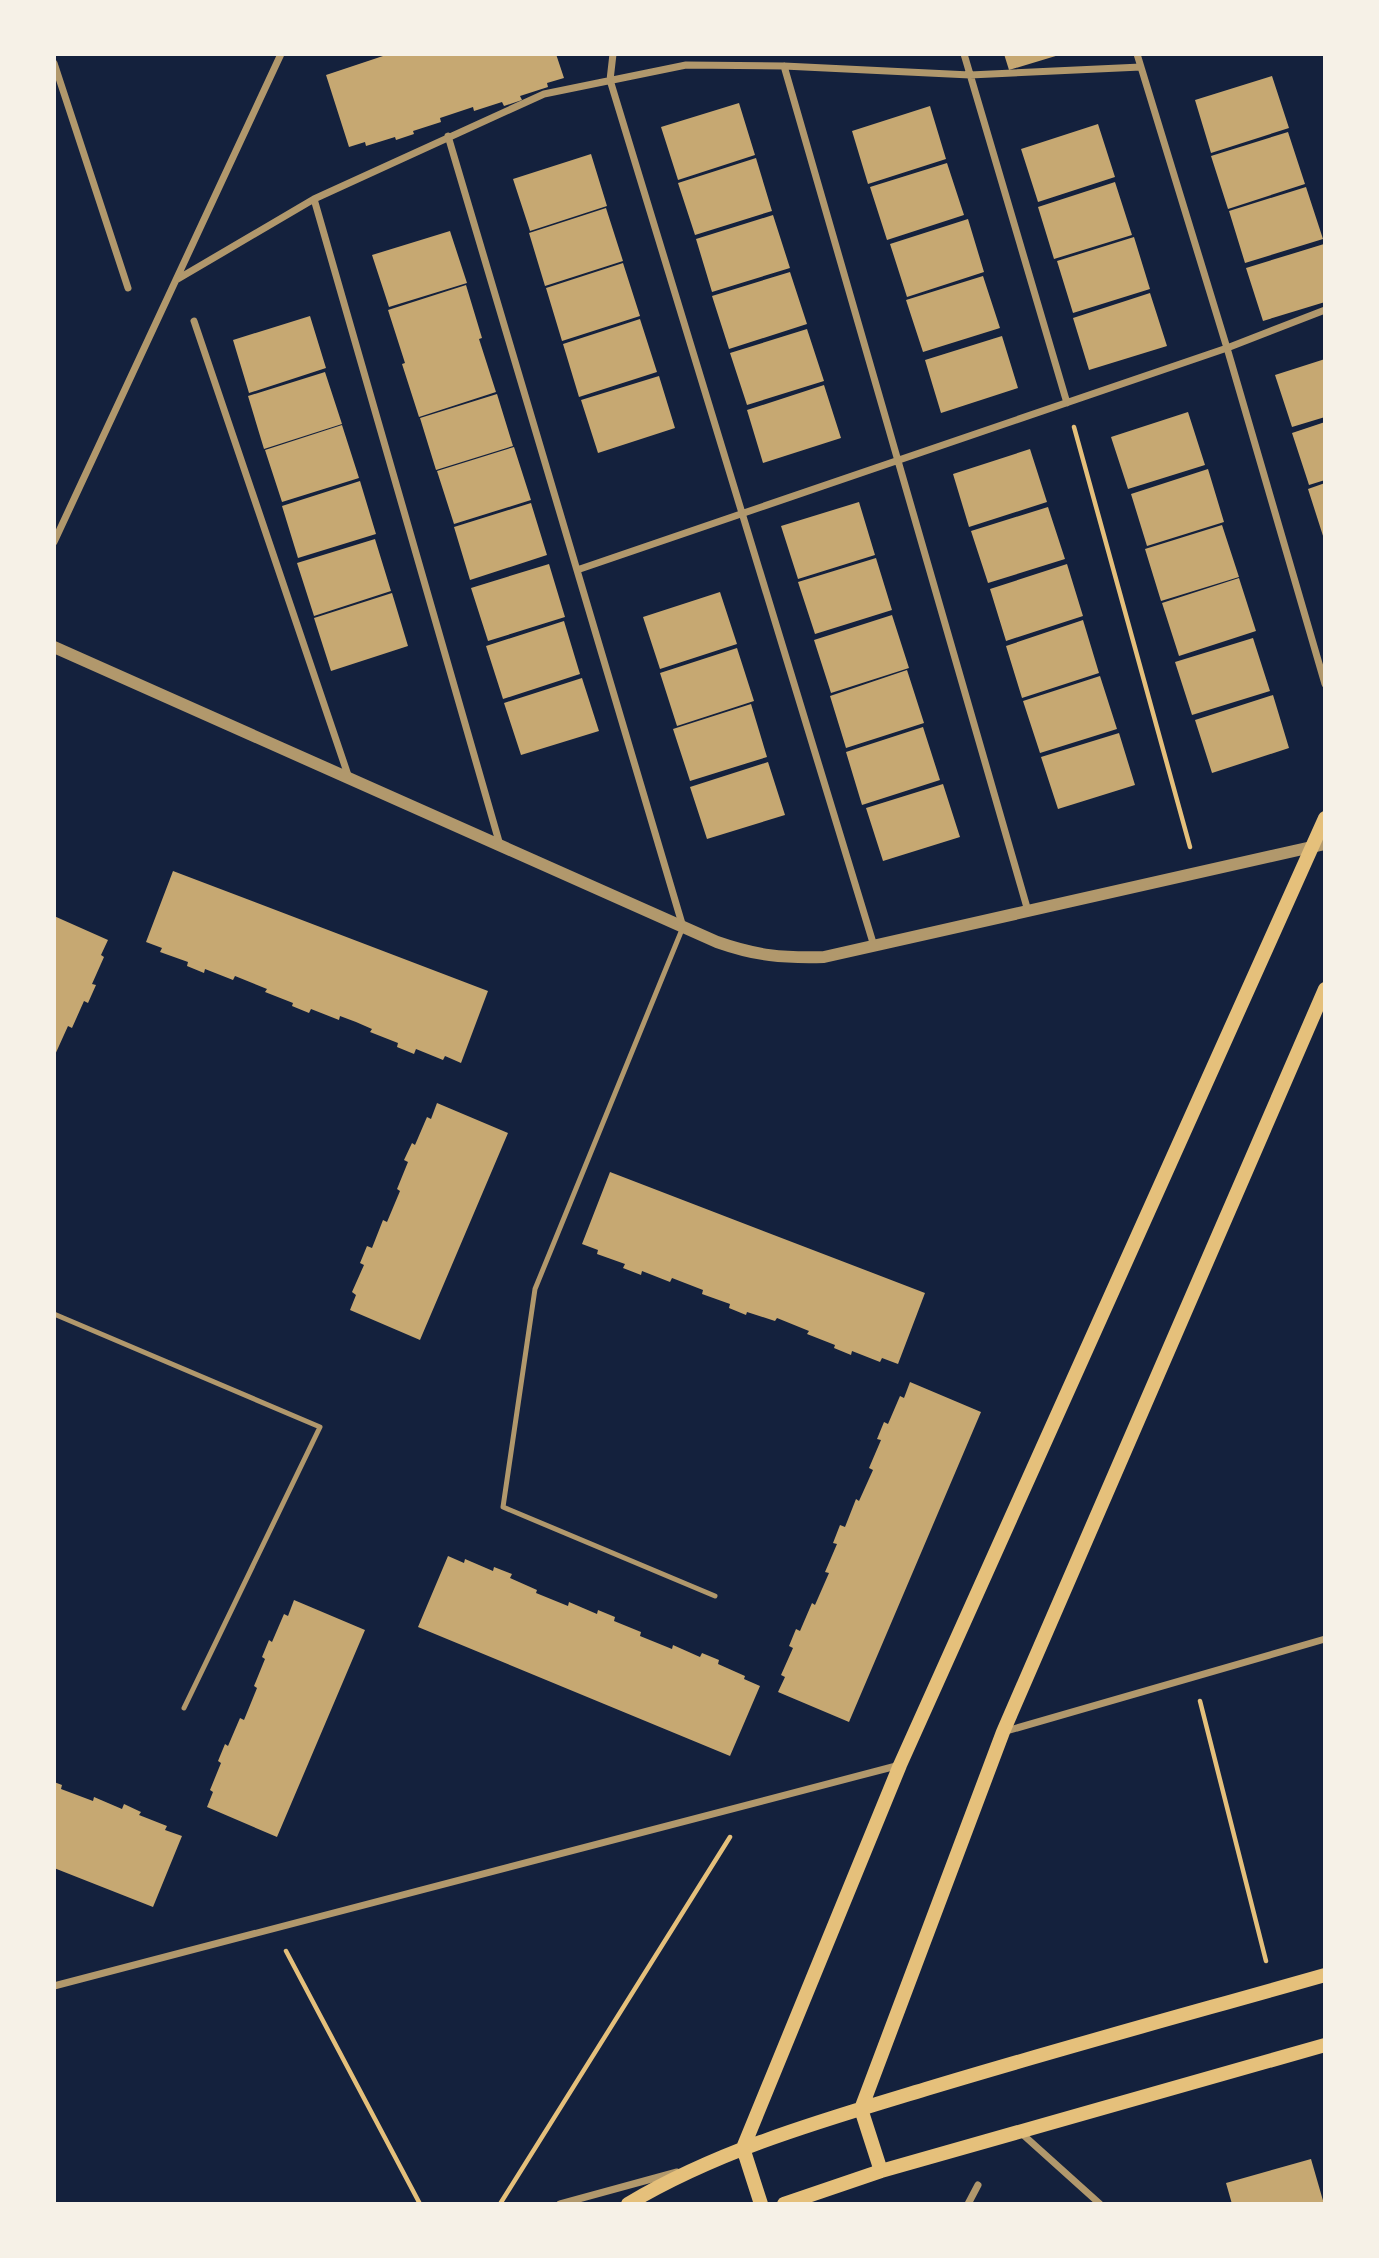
<svg xmlns="http://www.w3.org/2000/svg" width="1379" height="2258" viewBox="0 0 1379 2258" font-family="Lato,sans-serif">
	<style>
		.building { fill: #c6a872 }
		.lines { fill: none; stroke-linecap: round; stroke-linejoin: round }
		.path { stroke: #e5c07b; stroke-width: 4.5 }
		.service { stroke: #b1986c; stroke-width: 5 }
		.minor { stroke: #b1986c; stroke-width: 7 }
		.tertiary { stroke: #b1986c; stroke-width: 12 }
		.secondary { stroke: #e5c07b; stroke-width: 14 }
	</style>
	<rect width="100%" height="100%" fill="#14213d"/>
	<path class="building" d="M389,54H556L564,78L547,83L548,87L520,96L522,100L504,106L502,102L474,111L473,107L440,118L441,122L413,131L414,134L396,140L395,137L366,146L365,142L349,147L326,75Z
		M1004,54H1058L1059,55L1009,70Z
		M1272,76L1289,128L1211,153L1195,100Z
		M739,103L755,155L678,180L661,127Z
		M930,106L946,159L868,184L852,131Z
		M1098,124L1115,177L1038,202L1021,149Z
		M1288,132L1305,184L1228,209L1211,156Z
		M591,154L607,206L530,231L513,179Z
		M756,158L772,211L695,235L678,183Z
		M947,163L964,215L887,240L870,187Z
		M1115,182L1132,235L1054,259L1038,207Z
		M1306,187L1323,239L1245,263L1229,211Z
		M606,208L623,261L545,286L529,233Z
		M773,215L790,268L712,292L696,239Z
		M968,219L984,272L907,297L890,244Z
		M450,231L467,283L389,307L372,255Z
		M1134,237L1150,289L1073,313L1057,261Z
		M1324,244L1325,302L1263,321L1246,268Z
		M623,263L640,316L562,341L546,288Z
		M790,272L807,324L729,349L712,296Z
		M983,276L1000,328L923,352L906,300Z
		M466,285L482,338L479,339L496,392L419,417L402,364L405,363L388,310Z
		M1150,293L1167,346L1089,370L1073,318Z
		M310,316L326,368L249,393L233,340Z
		M640,319L657,372L579,397L563,344Z
		M807,329L824,381L747,405L730,353Z
		M1002,336L1018,388L941,413L925,360Z
		M1325,359V417L1292,427L1275,375Z
		M325,372L342,424L264,449L248,396Z
		M659,376L675,428L598,453L581,400Z
		M824,385L841,438L763,463L747,410Z
		M497,394L513,446L436,470L420,418Z
		M1188,412L1205,465L1128,489L1111,437Z
		M1325,422V480L1309,485L1292,433Z
		M342,425L359,478L282,502L265,450Z
		M514,447L531,500L454,524L437,471Z
		M1030,449L1047,502L969,527L953,474Z
		M1208,469L1224,522L1147,546L1131,494Z
		M360,481L376,534L298,558L282,506Z
		M1325,483V539H1324L1308,489Z
		M859,502L875,555L798,579L781,526Z
		M531,503L547,555L470,580L454,527Z
		M1048,507L1065,559L988,583L971,531Z
		M1222,525L1239,577L1161,601L1145,549Z
		M375,539L391,591L314,616L297,563Z
		M876,558L892,610L815,634L798,582Z
		M549,564L565,617L488,641L471,588Z
		M1067,564L1083,616L1006,641L990,589Z
		M1239,578L1256,631L1179,656L1162,603Z
		M720,592L737,644L660,669L643,617Z
		M392,593L408,646L331,671L314,618Z
		M892,615L909,668L831,693L814,640Z
		M1083,620L1099,673L1022,698L1006,646Z
		M564,621L580,674L503,699L486,646Z
		M1253,638L1270,691L1192,715L1175,662Z
		M737,648L754,701L677,726L660,673Z
		M907,670L924,723L846,748L830,696Z
		M1100,676L1117,729L1040,753L1023,701Z
		M582,678L599,731L521,755L504,703Z
		M1273,695L1289,748L1212,773L1195,720Z
		M751,704L767,757L690,781L673,729Z
		M923,727L940,780L862,805L846,752Z
		M1119,733L1135,785L1058,809L1041,757Z
		M768,762L785,815L707,839L690,787Z
		M943,784L960,837L883,861L866,808Z
		M173,871L488,991L461,1063L445,1056L443,1060L416,1049L414,1054L397,1047L398,1043L370,1032L372,1029L356,1022L340,1016L339,1020L311,1009L309,1013L292,1006L293,1003L265,992L267,989L235,976L233,980L205,969L204,973L187,966L188,962L160,952L162,948L146,942Z
		M54,916L108,940L101,955L104,957L92,984L96,985L88,1003L84,1001L72,1028L68,1026L54,1057Z
		M437,1103L508,1133L420,1340L350,1310L356,1295L352,1292L364,1265L360,1263L367,1246L372,1248L383,1220L387,1222L400,1191L397,1189L408,1162L404,1160L412,1143L415,1145L427,1117L431,1119Z
		M610,1172L925,1293L898,1364L882,1358L880,1362L852,1351L851,1355L834,1348L835,1345L807,1334L809,1331L777,1318L775,1321L747,1312L746,1315L729,1308L730,1304L702,1294L703,1290L672,1278L670,1282L642,1271L641,1275L623,1268L625,1264L597,1254L598,1250L582,1244Z
		M910,1382L981,1412L849,1722L778,1692L785,1677L781,1675L793,1648L789,1646L796,1629L800,1631L812,1603L815,1605L829,1573L825,1572L837,1544L833,1543L840,1525L845,1527L856,1499L859,1501L873,1470L869,1468L881,1440L877,1439L884,1422L888,1424L900,1396L904,1398Z
		M448,1556L464,1563L465,1559L493,1571L494,1567L512,1574L510,1578L537,1590L536,1593L568,1606L569,1602L597,1614L598,1610L615,1617L614,1621L641,1632L640,1636L672,1649L673,1645L700,1657L702,1653L719,1660L718,1664L745,1676L744,1679L760,1686L730,1756L418,1627Z
		M294,1600L365,1630L277,1837L207,1807L213,1792L210,1790L221,1763L218,1761L225,1744L228,1746L240,1718L244,1720L257,1688L254,1686L265,1659L262,1657L269,1640L272,1642L284,1614L288,1616Z
		M54,1782L62,1785L61,1789L93,1801L94,1797L122,1809L124,1804L141,1812L139,1815L167,1826L165,1830L182,1836L153,1907L54,1868Z
		M1311,2159L1324,2204H1232L1226,2183Z"/>
	<g class="lines">
		<path class="path" d="M1074,427L1190,847
			M1200,1701L1266,1961
			M286,1951L420,2204
			M500,2204L730,1837"/>
		<path class="service" d="M683,927L535,1289L503,1507L715,1596
			M54,1314L320,1427L184,1708"/>
		<path class="minor" d="M613,54L610,80L874,946
			M964,54L1067,403
			M1137,54L1227,348L1325,684
			M54,63L128,288
			M784,66L1028,911
			M448,136L683,927
			M314,199L500,845
			M176,280L314,199L544,94L686,65L784,66L970,75L1141,67
			M194,321L349,778
			M54,542L281,54
			M577,570L1227,348L1325,310
			M1003,1732L1325,1639
			M54,1986L900,1765
			M1020,2132L1100,2204
			M560,2204L677,2172
			M968,2204L978,2185"/>
		<path class="tertiary" d="M54,647L717,942C757,956 782,958 824,957L1325,844"/>
		<path class="secondary" d="M861,2109L1003,1732L1325,989
			M861,2109L881,2171
			M743,2148L900,1765L1325,818
			M743,2148L761,2204
			M628,2204C720,2149 824,2120 926,2089C1058,2049 1191,2013 1325,1975
			M784,2204L881,2171L1325,2045"/>
	</g>
	<rect width="1379" height="2258" fill="none" stroke="#f6f1e7" stroke-width="112"/>
</svg>
